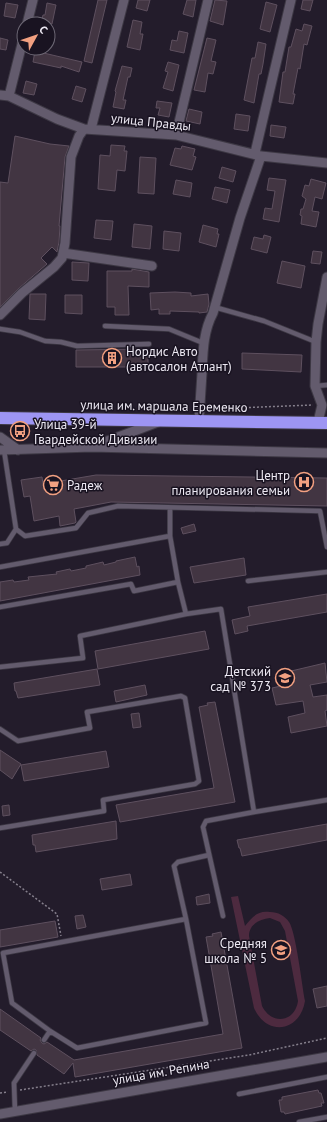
<svg xmlns="http://www.w3.org/2000/svg" width="327" height="1122" viewBox="0 0 327 1122" font-family="'PT Sans',sans-serif">
	<style>
		.green { fill: #4d2a3f; fill-rule: evenodd }
		.building { fill: #423542; stroke: #5e505f }
		.lines { fill: none; stroke-linecap: round; stroke-linejoin: round }
		.lane-casing { stroke: #3d3844; stroke-width: 6 }
		.street-casing { stroke: #3d3844; stroke-width: 11 }
		.highway-casing { stroke: #3d3844; stroke-width: 14 }
		.path { stroke: #857f8c; stroke-width: 1.5; stroke-dasharray: 2 2; stroke-linecap: butt }
		.lane { stroke: #635b6d; stroke-width: 4.5 }
		.street { stroke: #635b6d; stroke-width: 9 }
		.highway { stroke: #9d95f3; stroke-width: 12 }
		.labels { text-anchor: middle; dominant-baseline: central; stroke-width: 3; stroke-linejoin: round; paint-order: stroke }
		.street-label { font-size: 13px; fill: #ece8f2; stroke: #191321 }
		.poi-label { font-size: 13px; fill: #ece8f2; stroke: #191321; text-anchor: start }
	</style>
	<rect width="100%" height="100%" fill="#231c2b"/>
	<path class="green" d="M238,896L245,926C252,917 258,910 270,912C278,912 285,916 289,922C296,932 302,986 305,1001C300,1032 267,1037 254,1008L231,897ZM270,918L280,922L285,931L298,1001C295,1022 272,1026 262,1006L249,936C249,924 260,919 270,918Z"/>
	<path class="building" d="M98,0H107L92,63L84,61Z
		M138,0H150L147,11L136,8Z
		M187,0H196L193,17L183,14Z
		M215,0L227,1L223,25L210,21Z
		M303,0H313L310,11L301,9Z
		M266,2L277,5L270,32L260,29Z
		M6,3L18,5L15,18L4,16Z
		M47,3L56,5L52,24H41L43,15H45Z
		M133,20L142,22L140,34H143L140,50L127,47Z
		M304,24L312,26L307,45L304,44L300,69L298,68L293,94H295L293,104L279,102L283,72H285L289,47H291L296,29L302,31Z
		M179,31L188,33L184,53L170,50L172,40L177,41Z
		M0,38L8,40L6,50L0,49Z
		M207,38L216,40L211,61L216,62L213,74L208,73L205,92L194,90Z
		M258,42L266,44L263,64L261,74H259L254,103L244,100L252,58H255Z
		M35,51L82,62L79,72L61,66V68L33,62Z
		M168,62L179,65L173,91L163,88L168,72L165,71Z
		M122,66L132,68L130,77H128L123,100H126L124,109L113,107L116,92L115,91Z
		M26,81L37,84L34,95L23,93Z
		M76,86L86,89L82,102L72,99Z
		M157,101L172,103L169,117L158,115L160,108H156Z
		M189,109L202,112L200,124L186,121Z
		M236,114L250,116L248,131L234,129Z
		M271,125L286,127L284,138L270,136Z
		M15,136L50,144L69,146L65,157L59,226H60L59,242L57,252L52,247L41,258L47,264L18,289L0,307V182L8,183Z
		M111,145L125,146L124,151H127L125,171L117,170L115,191L98,189L100,155L110,156Z
		M182,146L195,149L193,156L196,157L192,170L170,165L175,148L181,149Z
		M140,157L156,158L154,194L138,193Z
		M222,167L236,171L233,182L219,178Z
		M269,178L286,180L279,222L263,219L265,208L272,209L275,191L267,190Z
		M311,179L326,183L322,199L315,197L312,211L319,212L316,227L301,224L302,216L300,215L301,209H303L306,199L302,196L305,185L309,186Z
		M176,180L192,183L190,197L173,194Z
		M215,187L230,190L227,203L212,199Z
		M96,220L113,221L111,240L94,238Z
		M134,224L152,226L150,249L132,247Z
		M203,225L218,229L217,234H219L216,247L199,242Z
		M164,231L181,233L179,251L163,249Z
		M264,235L271,237L267,253L251,249L254,237L263,239Z
		M313,251L322,252L320,264L311,263Z
		M282,261L305,266L301,288L277,283Z
		M72,262L89,263L88,281L72,280Z
		M132,269L149,272V287L128,286L129,315H115V307H107V271H132Z
		M175,292L191,293V296L208,294L209,304L207,312L199,313V312L170,311V314H159V309L151,310L150,293Z
		M30,294H46L45,320L29,319Z
		M65,295H82V314L65,313Z
		M148,349V367H76V350Z
		M242,353L302,355L301,372L242,369Z
		M96,475L327,478V506L111,502L74,509L76,522L75,523L60,526L59,516L34,521L30,496L24,497L21,480L42,477L43,484Z
		M194,524L196,531L183,534L181,528Z
		M135,557L137,567L139,566L140,575L0,601V582L13,580L14,582L29,580L28,577L57,574L56,572L70,569L71,571L86,568V566L103,562L104,565L116,562V561Z
		M244,558L246,575L194,583L190,567Z
		M327,594V612L247,626L248,631L235,634L232,620L250,616L248,607Z
		M205,631L209,649L98,669L95,651Z
		M325,663L327,682L310,685L313,697L327,695V710L325,711L327,726L291,733L288,717L305,713L303,701L276,705L272,688L290,684L287,672Z
		M97,669L100,685L18,698L16,691H15L14,683Z
		M145,685L147,695L116,702L114,691Z
		M215,702L235,802L120,822L116,805L214,788L199,707L208,705L207,703Z
		M139,713L141,727L133,728L131,714Z
		M0,750L21,764L12,779L0,770Z
		M106,751L109,767L24,781L21,765Z
		M9,805L10,815L3,816L2,806Z
		M116,821L117,839L36,852L35,845H33L32,835Z
		M327,824V840L242,856L240,848H239L237,840Z
		M130,874L132,885L102,890L100,879Z
		M209,894L210,903L197,905L196,897Z
		M83,915L86,927L77,929L75,916Z
		M55,921L58,937L0,947V930Z
		M221,932L242,1048L75,1077L73,1063L64,1074L37,1055L36,1050L34,1049L31,1051L0,1030V1009L41,1038L40,1040L42,1043L44,1044L47,1042L74,1060L223,1034L206,937L213,936L212,934Z
		M327,986V1006L317,1008L313,989Z
		M318,1090L319,1093H321L324,1103H321L322,1106L285,1114L284,1112H281L279,1100H282V1097Z"/>
	<g class="lines">
		<g class="lane-casing">
			<path id="lane" d="M214,307L264,321L316,342
				M105,326L169,329L203,343
				M0,329L20,332L45,341L61,342L77,346L149,344
				M315,386L327,385
				M16,529L25,536L76,528L88,513L118,506L320,511L327,547
				M170,536V508
				M0,544L7,543L16,529L4,450
				M0,567L170,536L178,582L134,591L131,584L0,607
				M248,581L327,572
				M186,614L221,609L254,812L327,800
				M0,667L83,658L80,636L186,614L178,582
				M0,729L18,741L90,728L87,712L181,696L185,698L199,781L195,784L103,800L104,811L0,828
				M223,916L203,827L206,821L254,812
				M186,919L174,866L178,862L209,855
				M44,1040L50,1031L12,1003L3,953L186,919L206,1023L77,1048L50,1031
				M239,1094L327,1077
				M15,1111L14,1083L34,1053
				M299,1122L327,1117"/>
		</g>
		<g class="street-casing">
			<path id="street" d="M27,24L33,0
				M0,95L9,96L57,119L84,129L176,135L261,156L327,163
				M9,96L24,36
				M91,129L124,0
				M176,135L208,0
				M255,153L291,0
				M63,253L152,266
				M0,315L22,293L54,267L62,258L65,243L71,157L79,136L84,129
				M199,420C200,405 201,389 202,373C203,352 203,332 213,313L240,218L261,156
				M318,422L322,405L315,386L316,342L318,324L327,277
				M0,437L18,450
				M97,445L158,422
				M0,450L92,447L327,453
				M0,1114L327,1057"/>
		</g>
		<g class="highway-casing">
			<path id="highway" d="M0,418L327,423"/>
		</g>
		<path class="path" d="M209,409L313,405
			M16,428L17,438
			M0,872L57,914L61,936
			M20,1090L249,1055L327,1038
			M0,1093L8,1092"/>
		<use href="#lane" class="lane"/>
		<use href="#street" class="street"/>
		<use href="#highway" class="highway"/>
	</g>
	<defs>
		<g id="building-ring" transform="scale(1)"><circle r="9.5" fill="#191321" stroke="#f2a081" stroke-width="1.5"/><path d="M-4-6H4V6H1V3H-1V6H-4ZM-2.5-4.3h1.7v1.8h-1.7ZM.8-4.3h1.7v1.8H.8ZM-2.5-1h1.7V.8h-1.7ZM.8-1h1.7V.8H.8Z" fill="#f2a081"/></g>
		<g id="bus-ring" transform="scale(1)"><circle r="9.5" fill="#191321" stroke="#f2a081" stroke-width="1.5"/><path d="M-5-6H5V4H4V6H2V4H-2V6H-4V4H-5ZM-3.5-4V0h7V-4ZM-3.5 1.2v1.5H-2V1.2ZM2 1.2v1.5H3.5V1.2Z" fill="#f2a081"/></g>
		<g id="hospital-ring" transform="scale(1)"><circle r="9.5" fill="#191321" stroke="#f2a081" stroke-width="1.5"/><path d="M-5-5h3v3.5h4V-5h3V5h-3V1.5h-4V5h-3Z" fill="#f2a081"/></g>
		<g id="supermarket-ring" transform="scale(1)"><circle r="9.5" fill="#191321" stroke="#f2a081" stroke-width="1.5"/><path d="M-6-5.5h2.5l.6 2H6L4.5 2H-2.5L-4.4-4H-6ZM-1.5 3.2a1.3 1.3 0 1 0 .1 0ZM3 3.2a1.3 1.3 0 1 0 .1 0Z" fill="#f2a081"/></g>
		<g id="school-ring" transform="scale(1)"><circle r="9.5" fill="#191321" stroke="#f2a081" stroke-width="1.5"/><path d="M0-5L7-2L0 1L-7-2ZM-4 1L0 2.5L4 1V4Q0 6-4 4Z" fill="#f2a081"/></g>
	</defs>
	<g fill-rule="evenodd">
		<use href="#building-ring" x="112" y="358"/>
		<use href="#bus-ring" x="20" y="431"/>
		<use href="#hospital-ring" x="304" y="482"/>
		<use href="#supermarket-ring" x="53" y="485"/>
		<use href="#school-ring" x="285" y="678"/>
		<use href="#school-ring" x="281" y="950"/>
	</g>
	<g class="labels">
		<g class="street-label">
			<text transform="translate(151 122) rotate(6)">улица Правды</text>
			<text transform="translate(164 406) rotate(1)">улица им. маршала Еременко</text>
			<text transform="translate(161 1072) rotate(-10)">улица им. Репина</text>
		</g>
		<g class="poi-label">
			<text x="126" y="351">Нордис Авто<tspan x="126" dy="15">(автосалон Атлант)</tspan></text>
			<text x="34" y="424">Улица 39-й<tspan x="34" dy="15">Гвардейской Дивизии</tspan></text>
			<text x="290" y="475" text-anchor="end">Центр<tspan x="290" dy="15">планирования семьи</tspan></text>
			<text x="67" y="485">Радеж</text>
			<text x="271" y="671" text-anchor="end">Детский<tspan x="271" dy="15">сад № 373</tspan></text>
			<text x="267" y="943" text-anchor="end">Средняя<tspan x="267" dy="15">школа № 5</tspan></text>
		</g>
	</g>
	<g transform="translate(36 36) rotate(50)"><circle r="19" fill="#191321" stroke="#6d6875"/>
	<path d="M0-3L7 15L0 10L-7 15Z" fill="#f2a081"/>
	<text y="-6" font-size="11" font-weight="bold" text-anchor="middle" fill="#ece8f2">С</text>
	</g>
</svg>
